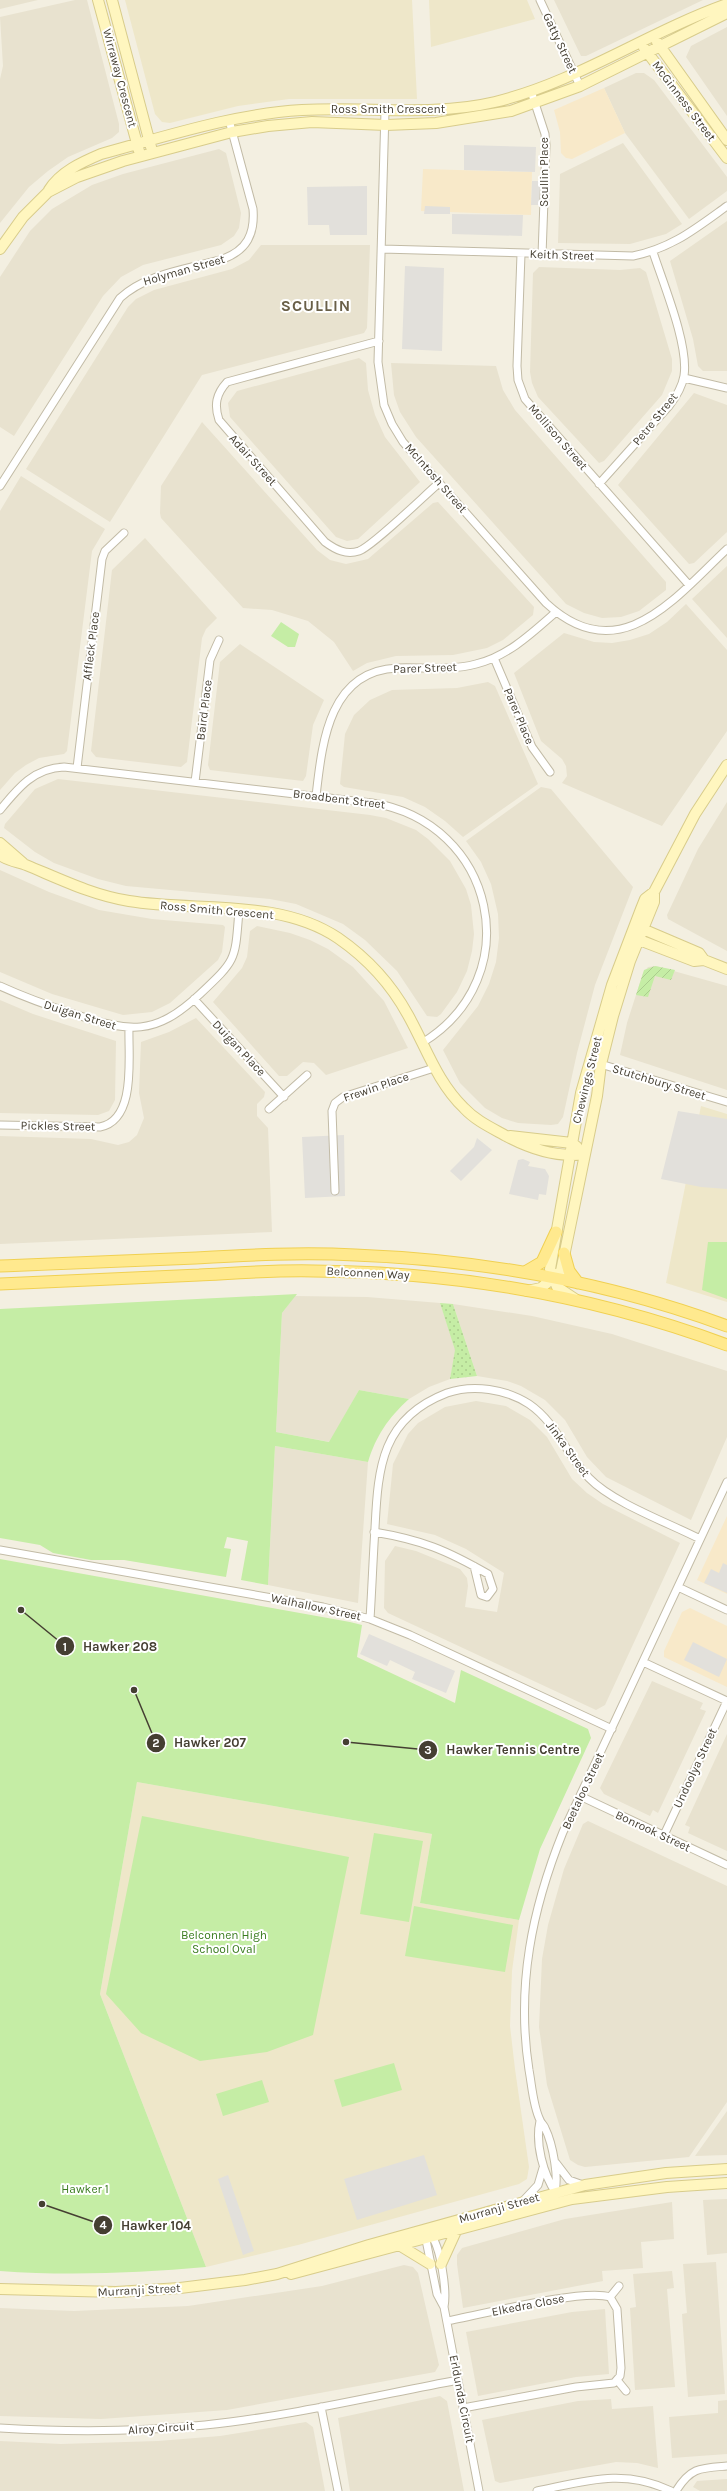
<svg xmlns="http://www.w3.org/2000/svg" width="727" height="2491" viewBox="0 0 727 2491" font-family="Karla,sans-serif">
	<style>
		.residential { fill: #e8e2cf }
		.commercial { fill: #f8e9c9 }
		.education { fill: #eee7c9 }
		.grass { fill: url(#grass-dots) }
		.park { fill: #c5eda5 }
		.garden { fill: url(#garden-furrows) }
		.parking { fill: #e2e0db }
		.lines { fill: none; stroke-linecap: round; stroke-linejoin: round }
		.street-casing { stroke: #c2bba6; stroke-width: 9 }
		.secondary-casing { stroke: #d8cc8b; stroke-width: 12 }
		.primary-casing { stroke: #f0d052; stroke-width: 13 }
		.street { stroke: #fff; stroke-width: 7 }
		.secondary { stroke: #fff6bf; stroke-width: 10 }
		.primary { stroke: #ffe98e; stroke-width: 11 }
		.labels { text-anchor: middle; dominant-baseline: central; stroke-width: 4; stroke-linejoin: round; paint-order: stroke }
		.street-label { font-size: 12px; fill: #453f32; stroke: #fff }
		.park-label { font-size: 12px; fill: #3a7c1f; stroke: #fff }
		.district-label { font-size: 16px; font-weight: bold; letter-spacing: 1px; fill: #695f48; stroke: #fff }
		.leader { fill: none; stroke: #453f32; stroke-width: 1.5 }
		.callout-dot { fill: #453f32; stroke: #fff; stroke-width: 1.5 }
		.mark-label { font-size: 12px; text-anchor: middle; font-weight: bold; fill: #fff }
		.callout-label { font-size: 13px; text-anchor: middle; font-weight: bold; fill: #453f32; stroke: #fff; stroke-width: 4; stroke-linejoin: round; paint-order: stroke }
	</style>
	<defs>
		<pattern id="grass-dots" width="8" height="8" patternUnits="userSpaceOnUse"><rect width="8" height="8" fill="#c5eda5"/><path d="M2 2h.1M6 6h.1" fill="none" stroke="#abcc8e" stroke-width="1.8" stroke-linecap="round"/></pattern>
		<pattern id="garden-furrows" width="10" height="10" patternUnits="userSpaceOnUse"><rect width="10" height="10" fill="#c5eda5"/><path d="M-1 1l2-2M0 10L10 0M9 11l2-2" fill="none" stroke="#abcc8e"/></pattern>
	</defs>
	<rect width="100%" height="100%" fill="#f3efe1"/>
	<path class="residential" d="M0,0H38L0,9Z
		M75,0H87L119,124V132L112,138L68,157L48,171L29,187L0,223V79L3,66L0,17Z
		M554,0H703L586,56H581Z
		M727,27V116L686,57L691,46Z
		M636,73H644L654,80L727,177V191L689,219L625,133L604,88Z
		M623,143L682,224L666,234L630,244L558,243L560,174Z
		M219,149L226,153L241,213L239,228L234,236L221,245L143,265L121,277L103,296L14,436L0,427V277L30,231L52,209L92,185L123,174Z
		M727,221V371H703L698,366L693,339L670,261Z
		M261,245H370L367,328L364,333L202,375L110,522L26,469L128,307L136,299L154,290L232,269L249,260Z
		M539,267L620,270L640,268L646,272L672,359V371L662,395L604,461L599,463L538,397L532,383L530,372L533,273Z
		M359,358L366,363L368,390L375,415L385,437L420,482L358,539L347,541L336,537L230,417L228,403L237,391Z
		M391,363L496,366L503,390L515,410L666,582V590L639,611L621,617L602,618L584,613L566,604L416,437L400,412L394,395Z
		M694,393L727,405V532L694,563L689,564L618,485Z
		M202,422L317,550L330,560L346,564L368,559L433,503L438,502L534,607L533,615L503,640L487,648L453,655L396,656L367,663L353,671L334,642L308,621L272,610L243,608L161,518L160,513L161,486Z
		M21,476L105,529L92,551L67,751L64,754L39,758L26,765L15,773L0,790V511Z
		M145,538L217,618L206,629L202,638L187,762L181,767L96,757L91,751L112,570Z
		M727,566V638L692,599Z
		M686,604L727,650V731L662,826L562,783L567,776L566,766L562,759L541,741L514,673L564,633L594,642L612,643L630,640L649,634L667,622Z
		M240,644L324,700L313,725L306,776L303,781L210,770L208,765L220,662Z
		M488,682L495,686L538,784L463,837L445,821L425,807L403,797L344,787L340,784L345,734L354,715L370,700L392,690L457,688Z
		M58,779L370,815L386,818L416,830L428,839L450,861L466,889L471,905L474,934L472,951L467,971L457,992L441,1014L437,1017L427,1016L397,971L365,940L343,924L296,904L270,899L126,886L98,879L54,863L35,852L4,828L5,824L35,789Z
		M541,787L551,789L633,887L595,985L577,1053L563,1117L558,1124L551,1125L518,1123L502,1118L485,1108L460,1083L443,1050L478,1006L489,984L496,962L499,938L498,914L491,884L481,862L466,841Z
		M727,802V951L668,919L667,915L698,849Z
		M0,870L49,892L99,910L152,919L223,925L225,927L222,952L218,960L170,1003L152,1012L123,1015L52,994L0,972Z
		M257,926L290,933L310,940L328,949L353,967L384,1001L408,1048L326,1075L314,1063L303,1062L287,1076H279L213,1002L242,968L247,957L250,931Z
		M656,966L727,986V1090L620,1055L627,1023L643,973L648,967Z
		M0,1000L33,1014L116,1041L115,1100L109,1111L98,1115L0,1113Z
		M196,1018L265,1092L264,1097L257,1104V1116L268,1128L272,1232L0,1244V1136L91,1139L118,1145L129,1142L137,1135L144,1118L139,1093L141,1042L169,1032Z
		M295,1296L367,1297L440,1303L456,1350L450,1379L429,1387L409,1399L359,1390L330,1442L276,1432L282,1313Z
		M453,1304L532,1316L612,1334L727,1371V1437L691,1520L606,1477L587,1457L565,1420L545,1400L521,1386L507,1381L477,1376Z
		M476,1401L506,1406L530,1420L547,1437L572,1479L587,1493L603,1504L680,1543L605,1705L596,1710L388,1613L384,1608L385,1561L395,1546L416,1551L460,1569L467,1578L468,1586L465,1607L497,1612L504,1573L466,1549L435,1535L387,1524L393,1464L408,1434L418,1423L445,1407Z
		M275,1446L368,1462L358,1603L268,1585Z
		M652,1681L703,1703L700,1709L706,1711L658,1813L653,1810L650,1816L604,1794L600,1788Z
		M727,1734V1851L688,1833L690,1827L685,1825Z
		M588,1821L727,1886V2102L689,2157L585,2167L578,2165L570,2160L547,2085L539,2027L542,1959L548,1925L564,1869L583,1824Z
		M727,2111V2155L695,2156Z
		M727,2199V2253L707,2255L703,2200Z
		M672,2202L674,2239L641,2242L643,2268L602,2271L603,2281L463,2308L457,2264V2255L462,2248L565,2219Z
		M716,2262L725,2394L688,2397L682,2314L687,2313L683,2264Z
		M404,2265L413,2267L418,2273L439,2365L435,2372L227,2410L101,2419L0,2416V2308L74,2311L188,2306L322,2286Z
		M672,2271L674,2288L667,2289L675,2387L635,2390L630,2308L636,2307L633,2274Z
		M605,2309L609,2374L576,2377L478,2396L466,2332L572,2312Z
		M440,2396L447,2401L464,2491H350L338,2418Z
		M611,2399L612,2409L653,2406L658,2468L637,2463L616,2462L500,2483L495,2481L482,2420L578,2401Z
		M727,2400V2454L672,2458L669,2417L718,2413V2401Z
		M306,2422L313,2427L325,2491H0V2441L61,2444L158,2441L220,2436Z
		M727,2479V2491H700L693,2487L697,2481Z"/>
	<path class="commercial" d="M604,88L625,133L572,159L566,158L561,153L560,132L554,110Z
		M423,169L532,172L531,215L421,211Z
		M727,1516V1594L697,1580Z
		M690,1608L727,1626V1687L664,1657V1651L682,1612Z"/>
	<path class="education" d="M125,0H412L417,99H289L238,106L170,123L162,122L155,114Z
		M429,0H527L535,19L431,47Z
		M701,1106L727,1114V1302L666,1283Z
		M137,1782L432,1834L420,1903L519,1920L512,1971L510,2026L515,2069L529,2167L527,2179L519,2184L298,2245L206,2267L100,1994Z"/>
	<path class="grass" d="M440,1303L453,1304L477,1376L450,1379L455,1350Z"/>
	<path class="park" d="M281,622L299,634L295,647H288L271,636Z
		M708,1242H727V1299L702,1290Z
		M297,1294L282,1313L276,1432L329,1442L359,1390L409,1399C388,1418 376,1436 368,1462L275,1446L268,1585L241,1580L248,1541L227,1537L224,1548L231,1549L226,1577L124,1560H91L53,1553L40,1545L0,1538V1309Z
		M0,1559L350,1622L362,1625L357,1657L455,1703L461,1670L588,1729L591,1738L540,1849L519,1920L420,1903L432,1834L137,1782L100,1994L206,2267C137,2273 69,2276 0,2271Z
		M142,1816L349,1857L313,2035L267,2052L200,2061L141,2033L106,1994Z
		M374,1833L423,1841L409,1922L360,1914Z
		M414,1906L513,1925L505,1972L405,1956Z
		M394,2063L402,2090L342,2107L334,2080Z
		M262,2080L269,2102L223,2116L216,2094Z"/>
	<path class="garden" d="M655,966L675,970L671,980L655,976L648,997L636,995L644,970Z"/>
	<path class="parking" d="M464,145L536,147L535,172L464,170Z
		M532,181H544V205H531Z
		M367,186V235H330L329,225H308L307,187Z
		M425,206L450,207V214H424Z
		M452,214L523,215L522,236L452,234Z
		M405,266L444,268L442,351L402,349Z
		M678,1111L727,1119V1189L701,1187L661,1179Z
		M344,1135L345,1196L305,1198L302,1137Z
		M477,1138L492,1150L461,1181L450,1171L474,1147Z
		M523,1159L530,1162L528,1166L545,1169L549,1176L546,1195L539,1194L538,1200L509,1194L518,1160Z
		M723,1563L727,1565V1593L704,1583L711,1569L719,1573Z
		M369,1634L455,1671L446,1693L412,1679L415,1672L390,1660L387,1666L360,1654Z
		M693,1642L727,1659L719,1677L684,1660Z
		M424,2155L437,2195L357,2220L344,2179Z
		M228,2175L254,2251L243,2255L218,2179Z"/>
	<g class="lines">
		<g class="street-casing">
			<path id="street" d="M540,0L580,86
				M531,91L545,134L546,145L542,255
				M385,111L378,362L384,405L392,424L403,442L546,603C619,671 675,598 727,549
				M382,249L633,256C672,248 695,229 727,206
				M521,254L517,366L518,380L525,399L689,585
				M379,341L227,382C216,394 214,405 219,420L325,542C336,550 346,555 359,551C373,546 425,495 439,483
				M684,378L727,388
				M599,484L669,406C676,397 682,387 684,376C689,345 663,283 653,252
				M0,486L120,298C147,273 189,269 223,259C247,250 255,234 253,209L229,120
				M494,658L532,747L550,772
				M77,768L102,559L105,551L124,533
				M195,782L210,660L219,640
				M316,796C322,745 328,671 397,668C423,667 450,671 476,664C508,656 531,634 556,612
				M0,810C18,788 34,768 64,767L372,803C495,822 530,977 422,1043
				M0,986C24,997 49,1006 74,1014C130,1032 154,1037 200,994C237,959 235,961 239,910
				M194,999L284,1097
				M597,1063L727,1102
				M269,1109L307,1075
				M0,1125L100,1127C137,1120 128,1056 129,1028
				M335,1191L332,1111L335,1103L343,1097L434,1068
				M374,1532C422,1540 446,1550 488,1574L493,1589L487,1597L481,1595L474,1566
				M0,1550L323,1607L370,1619L410,1635L612,1729
				M678,1587L727,1610
				M370,1619C372,1588 373,1558 375,1528C378,1466 382,1418 447,1393C473,1384 506,1389 529,1404C557,1423 566,1455 589,1478C613,1503 669,1523 700,1539
				M643,1662L727,1701
				M580,1796L727,1865
				M664,1835L727,1701
				M540,2121C535,2143 543,2174 556,2193
				M556,2163L569,2180L583,2185
				M553,2195C561,2182 552,2142 545,2128C544,2125 541,2123 540,2120C533,2106 532,2086 529,2070C516,1986 532,1909 563,1832L727,1482
				M523,2201L538,2185L543,2168
				M430,2234C441,2246 447,2291 444,2307
				M425,2235L437,2294L444,2307L479,2491
				M610,2297L619,2286
				M447,2321C480,2315 583,2288 610,2297L617,2309L621,2368L620,2376L614,2383L576,2387L463,2408
				M617,2380L626,2391
				M321,2407L338,2491
				M0,2428C68,2432 137,2432 205,2425C290,2416 374,2396 458,2380
				M537,2491C586,2481 624,2468 671,2491
				M676,2491C691,2467 701,2468 727,2466"/>
		</g>
		<g class="secondary-casing">
			<path id="secondary" d="M98,0L139,151
				M112,0L151,147
				M657,42L727,140
				M644,48L727,158
				M49,190C60,172 82,162 101,154C167,136 234,114 302,110C367,106 431,117 495,102C577,82 648,32 727,4
				M0,249L23,217L48,192L77,177L123,161L232,132L268,126L312,122L386,125L436,123L511,111L580,86L727,13
				M0,843L23,863
				M0,855C8,861 18,862 26,865C60,879 92,895 129,901C196,912 279,898 338,938C367,958 391,984 408,1015C426,1047 437,1082 464,1108C476,1121 492,1128 508,1137C531,1149 558,1158 585,1154
				M638,927L699,953L704,960
				M634,938L694,961L704,960L727,969
				M510,1136L572,1143L577,1147
				M527,1291L541,1288L561,1271L597,1096L601,1064L613,1016L630,961L654,902V892
				M575,1299L557,1287L550,1269L581,1093L612,985L641,909L645,899L654,892L695,814L727,765
				M399,2245L430,2264
				M441,2264L457,2229
				M291,2274L572,2199L667,2187L727,2183
				M0,2289L116,2292L180,2288L245,2280L277,2274L369,2245L585,2185L666,2173L727,2169"/>
		</g>
		<g class="primary-casing">
			<path id="primary" d="M564,1253L569,1271L578,1283
				M0,1266C65,1263 130,1261 196,1258C249,1255 302,1252 355,1255C481,1260 608,1282 727,1326
				M525,1272L542,1262L556,1232
				M0,1284C67,1281 133,1278 199,1275C238,1273 276,1270 314,1271C454,1272 595,1296 727,1345"/>
		</g>
		<use href="#street" class="street"/>
		<use href="#secondary" class="secondary"/>
		<use href="#primary" class="primary"/>
	</g>
	<g class="labels">
		<g class="street-label">
			<text transform="translate(560 43) rotate(65)">Gatty Street</text>
			<text transform="translate(120 78) rotate(75)">Wirraway Crescent</text>
			<text transform="translate(684 101) rotate(53)">McGinness Street</text>
			<text x="388" y="109">Ross Smith Crescent</text>
			<text transform="translate(544 172) rotate(-90)">Scullin Place</text>
			<text transform="translate(562 255) rotate(2)">Keith Street</text>
			<text transform="translate(184 270) rotate(-16)">Holyman Street</text>
			<text transform="translate(655 419) rotate(-51)">Petre Street</text>
			<text transform="translate(558 437) rotate(49)">Mollison Street</text>
			<text transform="translate(253 460) rotate(48)">Adair Street</text>
			<text transform="translate(436 478) rotate(49)">McIntosh Street</text>
			<text transform="translate(91 646) rotate(-83)">Affleck Place</text>
			<text transform="translate(425 668) rotate(-2)">Parer Street</text>
			<text transform="translate(204 710) rotate(-83)">Baird Place</text>
			<text transform="translate(519 716) rotate(67)">Parer Place</text>
			<text transform="translate(339 799) rotate(7)">Broadbent Street</text>
			<text transform="translate(217 910) rotate(5)">Ross Smith Crescent</text>
			<text transform="translate(80 1015) rotate(17)">Duigan Street</text>
			<text transform="translate(239 1048) rotate(47)">Duigan Place</text>
			<text transform="translate(587 1080) rotate(-76)">Chewings Street</text>
			<text transform="translate(659 1082) rotate(17)">Stutchbury Street</text>
			<text transform="translate(376 1087) rotate(-19)">Frewin Place</text>
			<text transform="translate(58 1126) rotate(1)">Pickles Street</text>
			<text transform="translate(368 1273) rotate(3)">Belconnen Way</text>
			<text transform="translate(568 1449) rotate(54)">Jinka Street</text>
			<text transform="translate(316 1607) rotate(12)">Walhallow Street</text>
			<text transform="translate(695 1768) rotate(-65)">Undoolya Street</text>
			<text transform="translate(583 1791) rotate(-65)">Beetaloo Street</text>
			<text transform="translate(653 1831) rotate(25)">Bonrook Street</text>
			<text transform="translate(499 2208) rotate(-16)">Murranji Street</text>
			<text transform="translate(139 2290) rotate(-3)">Murranji Street</text>
			<text transform="translate(528 2305) rotate(-11)">Elkedra Close</text>
			<text transform="translate(462 2399) rotate(79)">Erldunda Circuit</text>
			<text transform="translate(161 2428) rotate(-4)">Alroy Circuit</text>
		</g>
		<g class="park-label">
			<text x="224" y="1935">Belconnen High<tspan x="224" dy="14">School Oval</tspan></text>
			<text x="85" y="2189">Hawker 1</text>
		</g>
		<g class="district-label">
			<text x="316" y="305">SCULLIN</text>
		</g>
	</g>
	<path class="leader" d="M21 1610L65 1646M134 1690L156 1743M346 1742L428 1750M42 2204L103 2225"/>
	<g class="callout-dot">
		<circle cx="21" cy="1610" r="4"/>
		<circle cx="134" cy="1690" r="4"/>
		<circle cx="346" cy="1742" r="4"/>
		<circle cx="42" cy="2204" r="4"/>
		<circle cx="65" cy="1646" r="10"/>
		<circle cx="156" cy="1743" r="10"/>
		<circle cx="428" cy="1750" r="10"/>
		<circle cx="103" cy="2225" r="10"/>
	</g>
	<g class="mark-label">
		<text x="65" y="1651">1</text>
		<text x="156" y="1747">2</text>
		<text x="428" y="1754">3</text>
		<text x="103" y="2229">4</text>
	</g>
	<g class="callout-label">
		<text x="120" y="1651">Hawker 208</text>
		<text x="210" y="1747">Hawker 207</text>
		<text x="513" y="1754">Hawker Tennis Centre</text>
		<text x="156" y="2230">Hawker 104</text>
	</g>
</svg>
